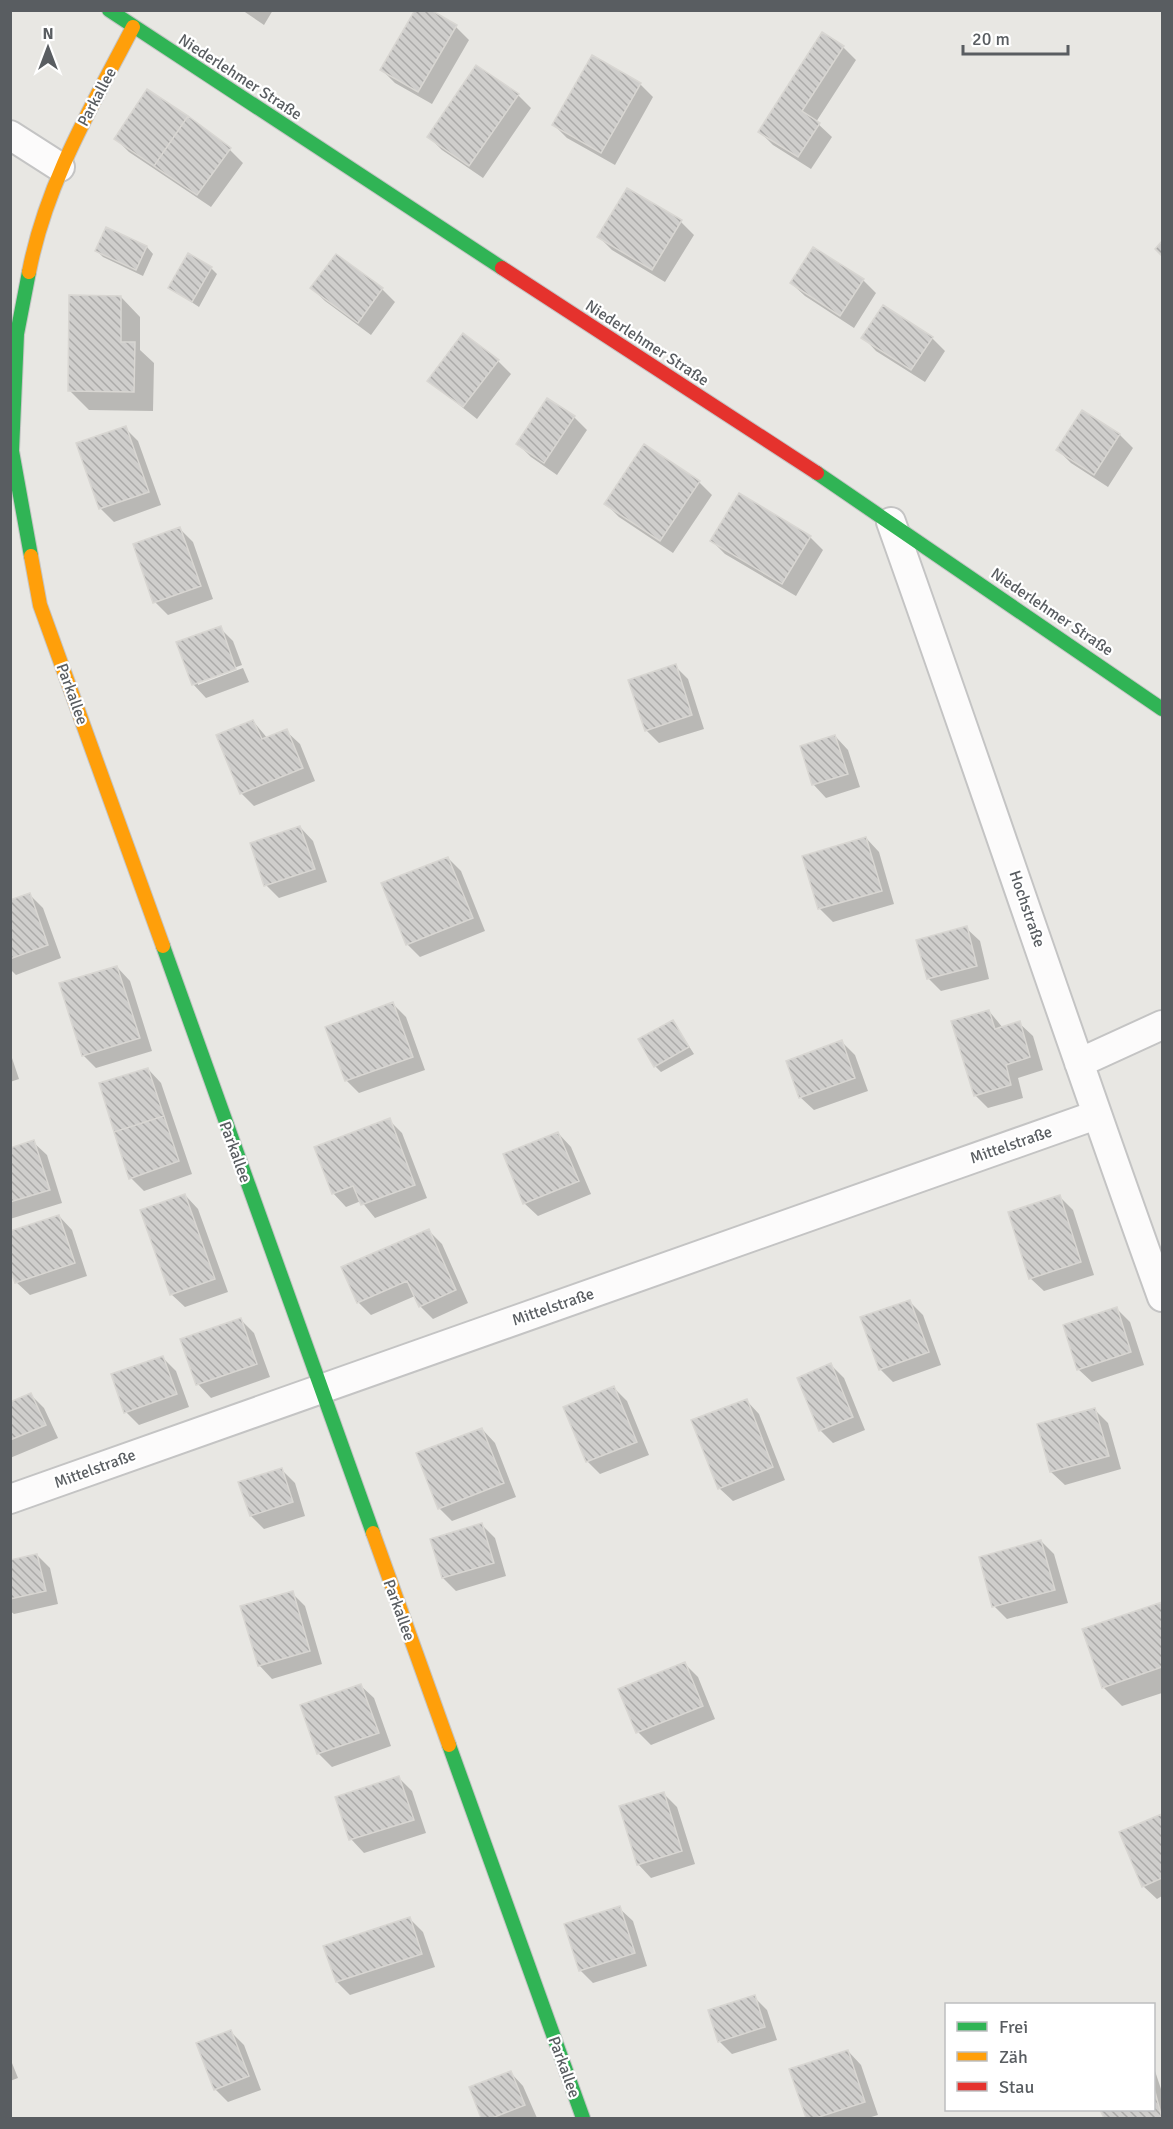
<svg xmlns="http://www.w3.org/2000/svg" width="1173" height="2129" viewBox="0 0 1173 2129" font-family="Signika,sans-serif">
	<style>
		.shadow { fill: #0003 }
		.building { fill: url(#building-back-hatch); stroke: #d8d6d2; stroke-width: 1.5 }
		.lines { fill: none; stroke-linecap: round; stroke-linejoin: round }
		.street-casing { stroke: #c4c4c4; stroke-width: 32 }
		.fast-casing { stroke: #c5c5c5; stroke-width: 16 }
		.slow-casing { stroke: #c5c5c5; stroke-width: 16 }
		.jam-casing { stroke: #c5c5c5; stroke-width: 16 }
		.street { stroke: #fcfbfb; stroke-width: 28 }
		.fast { stroke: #30b455; stroke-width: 14 }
		.slow { stroke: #ff9f0a; stroke-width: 14 }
		.jam { stroke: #e5322d; stroke-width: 14 }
		.labels { text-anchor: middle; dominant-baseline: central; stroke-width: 4.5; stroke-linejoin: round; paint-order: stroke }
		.street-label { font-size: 16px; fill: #595d61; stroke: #fff }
	</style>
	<defs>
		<pattern id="building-back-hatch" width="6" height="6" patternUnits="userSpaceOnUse" patternTransform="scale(1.5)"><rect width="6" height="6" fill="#cfcecc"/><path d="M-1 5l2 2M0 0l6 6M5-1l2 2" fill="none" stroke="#abaaa9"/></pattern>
	</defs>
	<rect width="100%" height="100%" fill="#e8e7e3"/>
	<path class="shadow" d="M242,10H273L264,25Z
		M428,10L456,27L469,40L432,104L395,83L382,70Z
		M843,47L856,60L816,122L832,137L811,169L773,145L759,131Z
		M640,84L653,97L615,165L567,138L554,125Z
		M148,91L230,150L243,163L211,207L129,152L116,139Z
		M518,95L531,108L483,178L442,150L429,137Z
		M681,222L694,235L665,282L612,250L599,237Z
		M107,229L147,247L153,254L143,276L103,257L97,251Z
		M211,268L217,274L199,307L170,288Z
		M863,280L876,293L854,328L805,296L791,283Z
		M312,288L382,289L395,302L371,335L325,301Z
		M121,297L140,317V350L154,363L153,411L89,410L69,390Z
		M863,337L932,338L945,351L925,382L876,351Z
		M498,361L511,374L477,419L429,381Z
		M1082,412L1120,435L1133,448L1108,487L1071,463L1058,450Z
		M574,417L587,430L557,475L531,457L518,444Z
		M125,428L138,441L161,505L114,522L101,509L78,444Z
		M645,446L699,482L712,495L673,553L619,517L606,504Z
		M740,495L810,537L823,550L796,596L725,554L712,541Z
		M180,529L193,542L213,599L168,615L155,602Z
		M220,628L233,641L242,665L198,681V685L243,668L249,682L206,698L193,684Z
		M675,666L688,679L704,729L659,743L646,730Z
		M253,721L268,739L286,731L300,744L315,781L254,806L241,793Z
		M835,736L848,750L860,787L826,798L813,784Z
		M300,827L313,841L327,882L279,898L266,885Z
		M866,838L879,852L894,904L833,922L820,909L804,857Z
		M448,858L461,871L485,931L420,957L407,944Z
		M30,895L43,908L61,958L16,975L10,969V901Z
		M966,928L980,941L989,979L941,991L928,978Z
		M117,967L130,981L152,1051L96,1068L83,1055Z
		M393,1004L406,1017L425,1070L359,1093L346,1080Z
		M989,1011L1003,1028L1019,1023L1033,1036L1043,1070L1018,1078L1023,1098L988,1108L975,1095Z
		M673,1021L694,1054L661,1072L655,1066Z
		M842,1042L855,1055L868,1091L814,1110L800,1097Z
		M10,1052L19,1079L10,1082Z
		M148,1069L161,1083L192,1174L144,1191L131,1178Z
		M389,1120L402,1133L427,1198L375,1218L361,1201L346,1207L333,1193Z
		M558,1133L571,1147L591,1194L538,1216L524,1203Z
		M33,1142L47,1155L62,1203L10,1219V1149Z
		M185,1195L198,1209L228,1292L185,1307L171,1294Z
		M1060,1197L1073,1210L1094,1275L1044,1291L1030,1278Z
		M59,1216L72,1230L87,1276L30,1295L16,1282Z
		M429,1231L442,1244L468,1303L433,1319L420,1306L415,1296L371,1315L358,1302Z
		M910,1302L923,1315L941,1365L893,1382L880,1369Z
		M1117,1309L1130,1322L1144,1365L1092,1382L1078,1369Z
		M241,1320L254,1333L270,1377L211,1398L198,1384L182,1340Z
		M163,1358L176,1371L189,1407L139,1425L126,1412Z
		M831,1365L844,1378L865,1430L833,1443L820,1430Z
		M614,1388L627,1401L649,1455L600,1474L587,1461Z
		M31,1395L44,1408L58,1438L10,1458V1403Z
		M746,1400L759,1414L785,1480L733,1501L719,1488Z
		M1095,1410L1108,1423L1121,1469L1065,1485L1051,1472Z
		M482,1429L495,1443L516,1497L452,1521L439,1508Z
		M282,1470L295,1483L305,1516L264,1529L251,1516Z
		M482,1525L495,1538L506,1576L456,1591L443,1578L432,1540Z
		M1041,1541L1054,1554L1068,1603L1007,1619L994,1606Z
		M37,1555L50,1568L58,1604L14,1614L10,1611V1561Z
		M292,1593L305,1606L322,1664L272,1679L259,1665Z
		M1162,1604V1693L1122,1706L1103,1687L1084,1630Z
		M685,1664L698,1677L715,1719L651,1745L638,1732Z
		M360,1685L374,1698L391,1746L332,1767L319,1754L302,1706Z
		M399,1778L412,1791L426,1833L364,1853L351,1839Z
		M664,1794L677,1807L695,1864L651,1878L638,1864Z
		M1162,1815V1896L1157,1899L1143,1886L1121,1832Z
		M619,1908L633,1921L647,1966L593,1983L580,1970Z
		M410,1919L423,1932L435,1967L350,1995L337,1982Z
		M754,1997L767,2010L777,2040L732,2054L719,2041Z
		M231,2032L244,2045L261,2090L228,2102L215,2089Z
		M848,2051L861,2065L878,2115L868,2118H808L791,2070Z
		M10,2058L18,2078L10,2081Z
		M1154,2068L1162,2092V2118H1105L1102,2110H1154Z
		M510,2072L523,2086L537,2118H482L471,2088Z"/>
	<path class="building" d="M415,10H431L457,25L418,92L380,70Z
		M822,32L844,46L802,111L820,123L798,157L758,132Z
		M592,55L641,83L601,153L552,125Z
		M476,65L519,94L469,166L427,137Z
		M147,89L188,116L154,166L114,139Z
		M188,116L231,148L197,195L154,166Z
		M627,188L682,220L652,270L597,237Z
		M106,227L147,246L136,270L95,251Z
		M1162,241V256L1155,249Z
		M813,247L864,279L840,316L790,283Z
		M188,253L212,267L192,302L168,288Z
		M336,254L383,288L358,323L310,288Z
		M69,295L121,296V342H135L134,392L68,391Z
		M883,305L933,337L911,370L861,338Z
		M463,333L499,360L463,407L427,381Z
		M547,398L575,416L544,463L516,444Z
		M1082,410L1120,434L1094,475L1056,450Z
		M126,426L149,492L99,509L76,443Z
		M644,444L700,481L660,541L604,504Z
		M739,493L811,536L782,584L710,541Z
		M180,527L201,586L153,603L133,544Z
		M221,626L236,669L192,685L176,642Z
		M676,664L692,715L645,731L628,680Z
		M253,720L262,739L287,729L303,768L240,794L216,735Z
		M835,735L848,774L812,785L800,746Z
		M300,826L315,869L264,886L250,843Z
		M866,837L882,891L818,909L802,856Z
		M448,857L473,918L406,945L381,883Z
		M30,893L48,945L10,959V900Z
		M967,926L977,966L927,979L916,940Z
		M117,966L140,1038L82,1056L59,983Z
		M393,1002L413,1057L345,1081L325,1027Z
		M989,1010L995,1029L1020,1021L1030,1057L1006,1065L1011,1085L974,1096L951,1021Z
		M673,1020L689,1047L654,1067L638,1039Z
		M842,1040L855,1078L799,1098L786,1061Z
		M148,1068L164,1116L114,1132L99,1083Z
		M164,1116L179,1161L129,1179L114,1132Z
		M390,1118L415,1185L361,1205L353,1186L332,1194L314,1147Z
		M558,1132L579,1181L523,1204L503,1154Z
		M34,1140L50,1190L10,1202V1148Z
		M185,1194L215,1279L170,1295L140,1210Z
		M1060,1195L1081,1262L1029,1279L1008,1212Z
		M59,1215L75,1263L15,1283L10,1269V1231Z
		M429,1229L456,1290L419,1307L407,1281L357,1303L341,1267Z
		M910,1300L929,1352L879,1370L860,1317Z
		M1117,1307L1131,1352L1077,1370L1063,1325Z
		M241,1318L257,1364L196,1385L180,1339Z
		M163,1356L177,1394L124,1413L111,1374Z
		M831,1363L853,1417L819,1431L797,1378Z
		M614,1386L637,1442L586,1462L563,1407Z
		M31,1393L46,1425L10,1440V1402Z
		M747,1399L773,1467L718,1489L691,1420Z
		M1095,1408L1109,1456L1050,1472L1037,1424Z
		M482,1428L504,1483L438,1509L416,1453Z
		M282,1468L293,1502L250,1516L238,1482Z
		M482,1523L494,1563L442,1578L430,1539Z
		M1041,1540L1055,1590L992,1607L979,1557Z
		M37,1554L46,1591L10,1599V1560Z
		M293,1591L310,1651L258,1666L240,1606Z
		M1162,1602V1667L1102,1688L1082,1629Z
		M685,1662L703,1706L636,1733L618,1689Z
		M361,1684L379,1733L317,1754L300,1705Z
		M399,1776L414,1820L349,1840L335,1797Z
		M664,1792L682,1851L637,1865L619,1806Z
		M1162,1814V1878L1142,1887L1119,1832Z
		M620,1906L635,1953L579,1971L564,1924Z
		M410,1917L422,1954L336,1982L323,1946Z
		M755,1995L765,2027L718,2042L708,2010Z
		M231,2030L249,2076L214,2090L196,2043Z
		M848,2050L865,2102L816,2118H806L789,2069Z
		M511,2071L525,2105L492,2118H481L469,2087Z
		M1154,2088L1162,2118H1104L1100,2110H1154Z"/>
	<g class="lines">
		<g class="street-casing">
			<path id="street" d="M10,135L60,167
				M891,522C983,780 1069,1040 1162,1297
				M1079,1063L1162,1025
				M10,1499L1096,1115"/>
		</g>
		<g class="fast-casing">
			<path id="fast" d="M109,10L502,268
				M29,272L17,334L12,451L31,556
				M817,473L1162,709
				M163,946L373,1533
				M449,1745L583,2118"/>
		</g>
		<g class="slow-casing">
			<path id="slow" d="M29,272C46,183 92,106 133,27
				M31,556L40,605L163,946
				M373,1533L449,1745"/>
		</g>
		<g class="jam-casing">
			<path id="jam" d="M502,268L817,473"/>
		</g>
		<use href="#street" class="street"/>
		<use href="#fast" class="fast"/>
		<use href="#slow" class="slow"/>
		<use href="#jam" class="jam"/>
	</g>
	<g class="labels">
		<g class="street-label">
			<text transform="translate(240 77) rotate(33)">Niederlehmer Straße</text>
			<text transform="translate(97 97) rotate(-62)">Parkallee</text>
			<text transform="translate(647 343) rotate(33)">Niederlehmer Straße</text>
			<text transform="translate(1052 612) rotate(34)">Niederlehmer Straße</text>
			<text transform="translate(72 694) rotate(70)">Parkallee</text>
			<text transform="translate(1027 909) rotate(71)">Hochstraße</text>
			<text transform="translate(1011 1145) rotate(-19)">Mittelstraße</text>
			<text transform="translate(235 1152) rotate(70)">Parkallee</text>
			<text transform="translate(553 1307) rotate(-19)">Mittelstraße</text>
			<text transform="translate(95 1469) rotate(-20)">Mittelstraße</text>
			<text transform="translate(399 1610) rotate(70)">Parkallee</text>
			<text transform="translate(564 2067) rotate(70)">Parkallee</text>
		</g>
	</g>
	<rect width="1173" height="2129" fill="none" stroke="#595d61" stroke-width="24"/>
	<rect x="945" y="2003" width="210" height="108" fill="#ffffff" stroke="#bdbec0" stroke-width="1.5"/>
	<rect x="957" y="2022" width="30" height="9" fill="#30b455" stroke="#bdbec0" stroke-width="1.5"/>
	<text x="999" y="2033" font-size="18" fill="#595d61">Frei</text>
	<rect x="957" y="2052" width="30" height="9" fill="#ff9f0a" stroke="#bdbec0" stroke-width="1.5"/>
	<text x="999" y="2063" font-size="18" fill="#595d61">Zäh</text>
	<rect x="957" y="2082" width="30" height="9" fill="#e5322d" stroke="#bdbec0" stroke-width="1.5"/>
	<text x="999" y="2093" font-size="18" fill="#595d61">Stau</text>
	<g transform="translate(48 48)" stroke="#ffffff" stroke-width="4.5" paint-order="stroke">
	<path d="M0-4.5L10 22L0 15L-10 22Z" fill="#595d61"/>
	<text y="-9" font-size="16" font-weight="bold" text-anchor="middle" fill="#595d61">N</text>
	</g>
	<path d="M963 45v9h105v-9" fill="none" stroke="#595d61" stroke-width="3"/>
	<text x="972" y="45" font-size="18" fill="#595d61" stroke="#ffffff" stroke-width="4.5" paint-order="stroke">20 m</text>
</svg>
